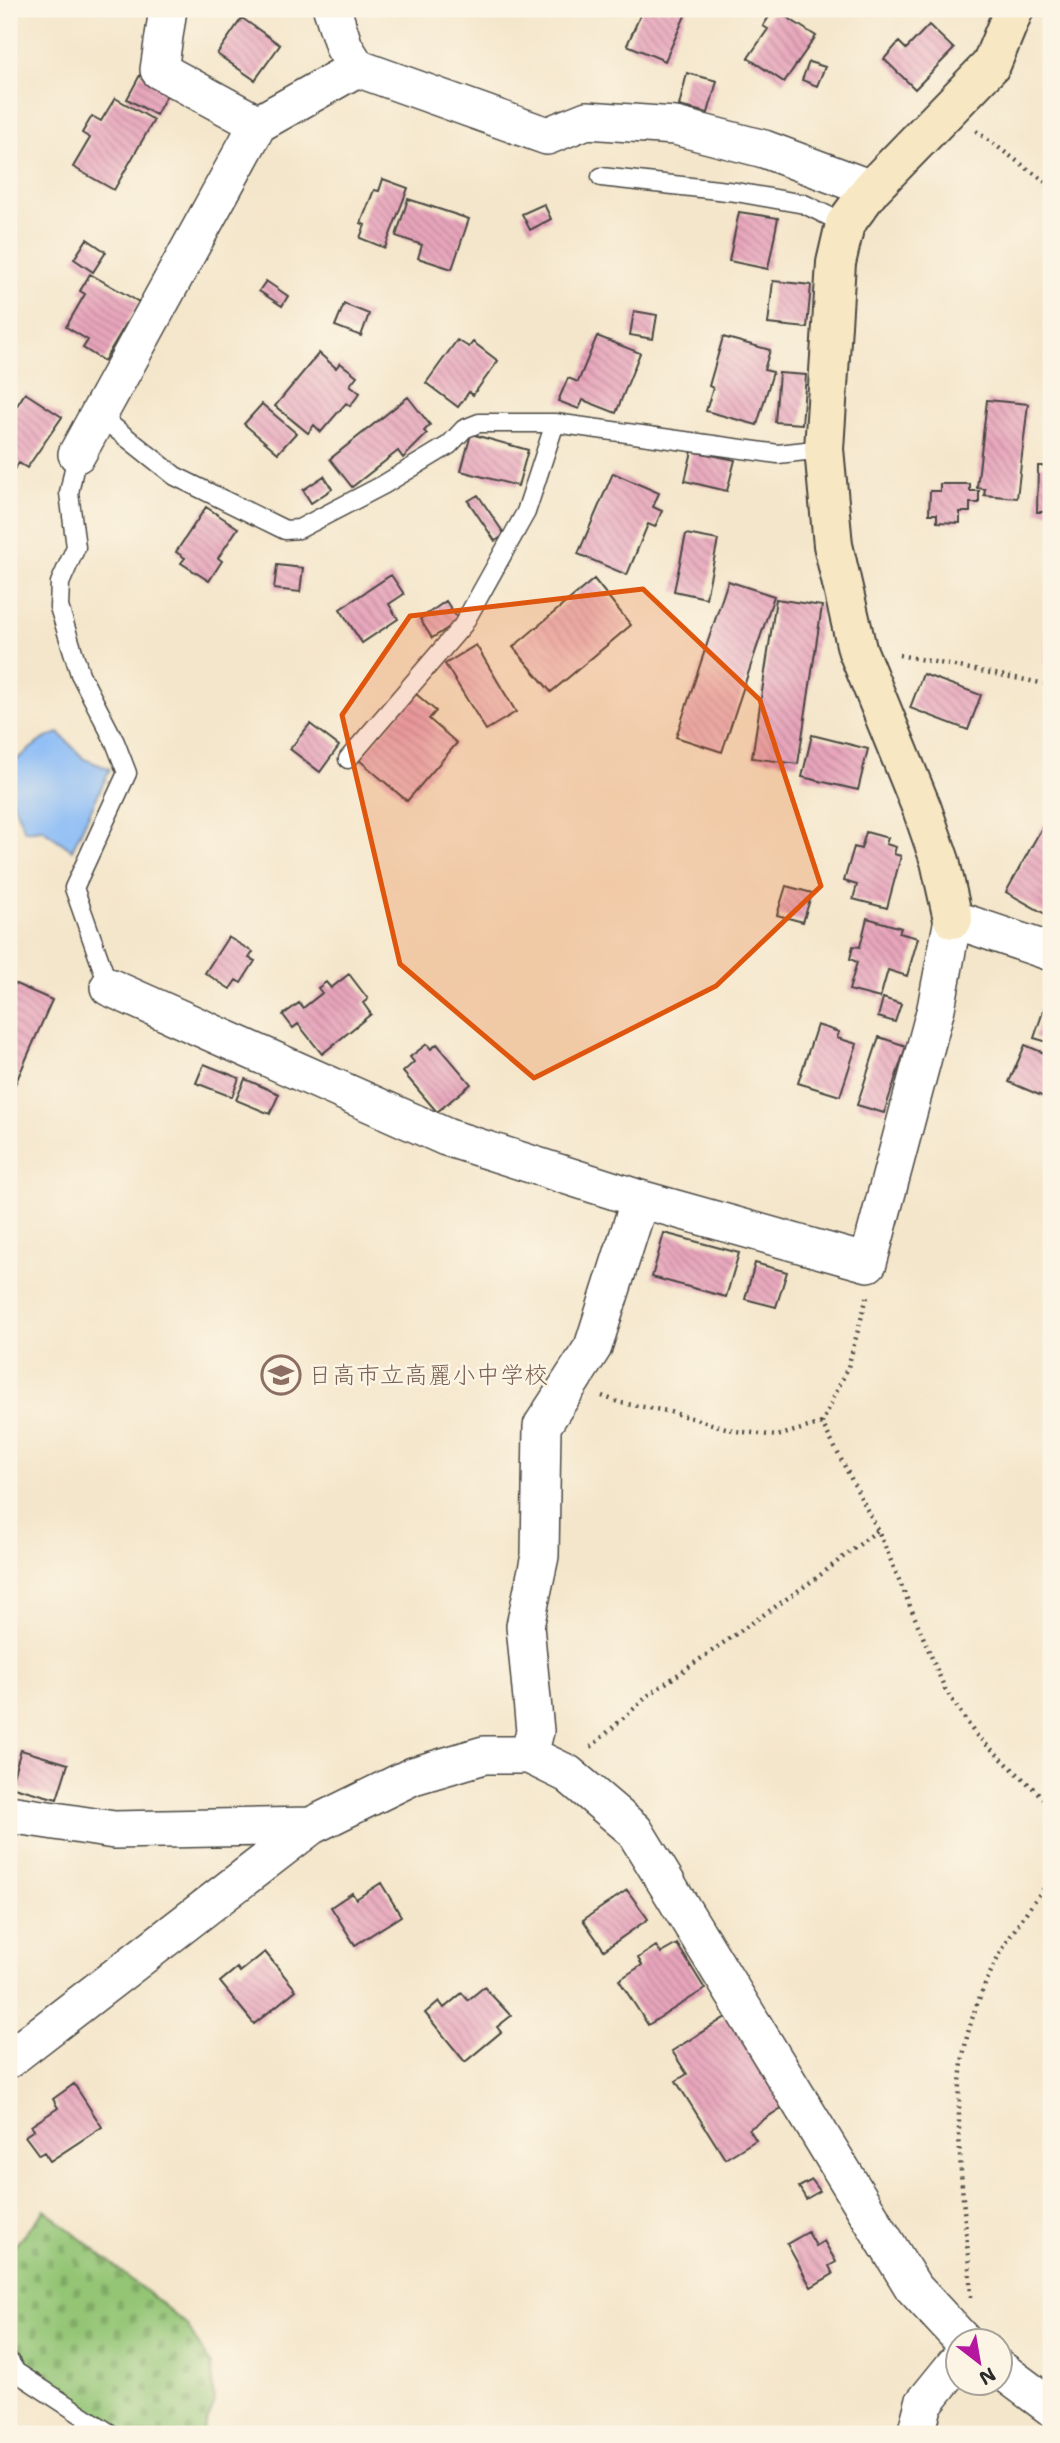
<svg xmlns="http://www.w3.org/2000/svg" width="1060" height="2443" viewBox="0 0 1060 2443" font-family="'Shantell Sans','Klee One',sans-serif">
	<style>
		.cemetery { fill: url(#cemetery-stones); stroke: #5f7850; stroke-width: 2 }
		.water { fill: #8abbf6; stroke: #5a7390; stroke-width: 2 }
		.building { fill: url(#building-back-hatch) }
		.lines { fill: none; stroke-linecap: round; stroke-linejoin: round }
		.lane-casing { stroke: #494743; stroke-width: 21 }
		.street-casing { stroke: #494743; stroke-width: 40 }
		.secondary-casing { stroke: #494743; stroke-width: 42 }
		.path { stroke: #494743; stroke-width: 4.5; stroke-dasharray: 2 5; stroke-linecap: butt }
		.lane { stroke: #fff; stroke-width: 18 }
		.street { stroke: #fff; stroke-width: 37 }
		.secondary { stroke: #f7e8c3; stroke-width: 38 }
		.marked { fill: #df570e; fill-opacity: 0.2; stroke: #df570e; stroke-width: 5; stroke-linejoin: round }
		.labels { text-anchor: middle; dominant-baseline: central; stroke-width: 5; stroke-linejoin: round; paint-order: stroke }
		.education-label { font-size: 24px; fill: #785e54; stroke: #fcf5e5; text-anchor: start }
	</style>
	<defs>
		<pattern id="cemetery-stones" width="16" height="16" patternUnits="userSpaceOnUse" patternTransform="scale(1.75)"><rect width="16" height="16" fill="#93c575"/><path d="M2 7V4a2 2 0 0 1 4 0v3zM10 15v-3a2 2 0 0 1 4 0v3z" fill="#7fa965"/></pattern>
		<pattern id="building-back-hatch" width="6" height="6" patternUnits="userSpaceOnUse" patternTransform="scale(1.75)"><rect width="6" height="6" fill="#e8a5bc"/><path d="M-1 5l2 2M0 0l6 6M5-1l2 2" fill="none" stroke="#bc8799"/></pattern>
	</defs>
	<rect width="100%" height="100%" fill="#fcf5e5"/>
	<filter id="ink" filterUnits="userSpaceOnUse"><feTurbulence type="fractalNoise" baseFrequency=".0143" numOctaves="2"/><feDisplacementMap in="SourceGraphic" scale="14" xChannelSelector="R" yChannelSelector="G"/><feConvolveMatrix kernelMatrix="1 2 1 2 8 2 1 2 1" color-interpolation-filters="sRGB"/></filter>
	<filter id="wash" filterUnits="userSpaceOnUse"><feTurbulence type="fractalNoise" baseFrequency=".00686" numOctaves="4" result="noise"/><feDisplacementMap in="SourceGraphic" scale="28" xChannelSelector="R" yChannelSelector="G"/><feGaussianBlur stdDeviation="1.57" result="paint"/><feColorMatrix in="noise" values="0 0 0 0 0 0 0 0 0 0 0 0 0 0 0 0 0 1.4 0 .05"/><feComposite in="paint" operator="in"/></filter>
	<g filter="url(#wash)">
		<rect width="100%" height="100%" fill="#f4e6cb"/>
		<path class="cemetery" d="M45,2210L186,2324L211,2366L214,2405L202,2434H122L19,2367L9,2351V2252Z"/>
		<path class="water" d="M59,733L84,759L110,769L72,850L42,829L25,831L9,793V764C30,753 34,740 59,733Z"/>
		<g id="blocks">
			<path class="building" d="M643,9H688L665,61L627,45Z
				M774,9L816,36L784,82L748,58L768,29L763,26Z
				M862,9H877L870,16Z
				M242,18L280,45L255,80L217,54Z
				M929,25L954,49L915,89L884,59L899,42L906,49Z
				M809,62L825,67L817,86L802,80Z
				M141,73L170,89L156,115L127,99Z
				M687,73L717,81L708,113L679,106Z
				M115,98L154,120L114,190L73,167L90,138L82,133L92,116L101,121Z
				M383,179L408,188L385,248L360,238L365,225L361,223L374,190L379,191Z
				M408,199L469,219L452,269L418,258L422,245L396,236Z
				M544,204L551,219L530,230L522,214Z
				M739,212L778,218L768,269L729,261Z
				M87,239L106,252L93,272L74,259Z
				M90,274L139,302L104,361L83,348L88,340L66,327L85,294L80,291Z
				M266,281L288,296L282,306L259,291Z
				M773,281L811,285L807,328L768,324Z
				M344,304L369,314L361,336L335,326Z
				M634,311L657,315L653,339L630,335Z
				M597,336L640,353L616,413L583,400L579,409L558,401L568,378L578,382Z
				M723,337L770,350L764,370L773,372L757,425L706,411L713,388L709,386Z
				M457,340L469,347L473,342L498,361L473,395L469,392L458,407L426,383Z
				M319,353L336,368L340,363L357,376L350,385L360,393L350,406L346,403L321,432L314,425L308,433L275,406Z
				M779,373L806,375L802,424L775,422Z
				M25,393L62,417L27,468L19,463L13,471L9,468V418Z
				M408,397L430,425L424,431L427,434L403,458L398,451L352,487L330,459Z
				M987,400L1028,404L1017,498L984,495L985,489L977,488Z
				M262,404L296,433L278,453L244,424Z
				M471,434L528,450L518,486L461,471Z
				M692,451L735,460L727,491L685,481Z
				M1038,466H1051V512H1037Z
				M613,473L659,493L653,507L662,511L655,527L648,524L627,575L578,554Z
				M324,476L332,489L311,503L303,490Z
				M940,484H970V491H979V503H970V512H960V523L937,522V514H929L930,491H940Z
				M478,495L505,535L495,541L468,501Z
				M206,507L238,528L218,558L222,561L209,581L181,563L185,558L176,552Z
				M686,534L718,540L706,598L674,591Z
				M277,565L303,568L300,592L274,589Z
				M391,575L404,594L389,604L398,619L362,643L340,609Z
				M594,579L631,625L551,692L513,647Z
				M728,581L774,596L722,752L676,737Z
				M776,599L822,606L798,764L752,758Z
				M446,601L459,621L432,638L420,619Z
				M1046,637L1051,638V665L1045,664Z
				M476,645L516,712L486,730L445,664Z
				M923,674L981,695L968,730L910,708Z
				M416,694L436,711L429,719L457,743L407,801L359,760Z
				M310,724L339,746L320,772L290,749Z
				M812,735L868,749L858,790L802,777Z
				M1044,824L1051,828V912L1049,916L1006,892Z
				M866,832L888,838L886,844L896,847L894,854L901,856L887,908L853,899L857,885L844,881L854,847L861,849Z
				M786,886L812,893L803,922L777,915Z
				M867,918L901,928L899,933L918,938L907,976L888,970L880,998L849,990L857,962L850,959L853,946L860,947Z
				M228,937L253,952L249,958L255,961L241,983L236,980L230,989L205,973Z
				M349,974L368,999L363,1003L371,1014L322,1054L298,1024L293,1028L283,1015L299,1003L303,1008L322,993L318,988L326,982L331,988Z
				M9,981L52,1000L9,1098Z
				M1051,988V1043L1034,1038Z
				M883,998L901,1004L895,1022L878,1017Z
				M817,1025L839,1032L837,1038L857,1044L840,1096L798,1083Z
				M879,1037L906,1046L884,1113L857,1105Z
				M427,1044L431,1049L437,1044L471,1084L437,1112L403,1072L414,1062L410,1057Z
				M1025,1045L1051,1056V1100L1009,1082Z
				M204,1064L239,1078L232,1097L196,1083Z
				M245,1079L279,1094L270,1114L236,1100Z
				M664,1233L739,1253L726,1297L652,1277Z
				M755,1263L787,1272L776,1307L745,1299Z
				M21,1750L68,1764L57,1799L10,1786Z
				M381,1883L401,1916L355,1945L331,1907L352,1893L356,1899Z
				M627,1890L648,1919L604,1950L583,1920Z
				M677,1944L705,1989L648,2025L619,1980L642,1965L638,1958L656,1946L661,1953Z
				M265,1952L296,1990L254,2024L220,1982L237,1968L240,1972Z
				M484,1987L511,2016L497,2027L501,2032L465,2062L425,2013L439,2001L444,2008L462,1993L468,2000Z
				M729,2015L786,2105L749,2129L756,2140L725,2159L676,2081L687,2074L672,2051Z
				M74,2084L102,2127L50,2161L44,2152L39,2155L25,2136L34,2130L31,2126L58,2108L53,2099Z
				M812,2180L820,2191L806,2199L799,2187Z
				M808,2232L816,2246L824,2241L836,2262L829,2266L833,2274L811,2287L787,2244Z"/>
		</g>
	</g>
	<g filter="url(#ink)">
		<use href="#blocks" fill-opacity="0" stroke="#494743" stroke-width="2"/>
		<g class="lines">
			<g class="lane-casing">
				<path id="lane" d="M601,177L736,192L804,204L845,224
					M97,414L175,476L285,530L299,529L383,485L449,445L464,429L479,423H555L778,454L824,449
					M77,454L69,493L76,547L60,583L59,607L80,674L115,742L127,773L74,888L109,987
					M348,759L463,625L526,512L555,423
					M9,2361L16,2372L111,2434"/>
			</g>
			<g class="street-casing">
				<path id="street" d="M168,9L159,70L258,124
					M332,9L344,47L357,68
					M77,454L258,124L357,68L547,136L587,120L675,126L764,149L871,189
					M109,987L446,1137L640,1199L868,1263L936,1008L953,919L1051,952
					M529,1755L568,1774L634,1830L913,2287L964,2342
					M9,1814L114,1830L311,1826
					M9,2059L311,1826L413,1776L484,1755H529L535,1731L525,1626L540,1556L542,1426L593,1347L640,1199
					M1000,2369L1051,2407
					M916,2434L924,2403L958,2361"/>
			</g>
			<g class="secondary-casing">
				<path id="secondary" d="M953,919L940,861L922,809L857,649L833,545L824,449L836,263L845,224L871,189L991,65L1014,9"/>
			</g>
			<path class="path" d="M976,131L1051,186
				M899,655L1051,685
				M867,1297L848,1367L822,1423L878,1530
				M602,1396L621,1403L667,1411L736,1431L777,1436L822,1423
				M591,1747L650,1694L815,1579L878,1530L945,1689L975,1734L1051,1805
				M971,2297C967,2223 954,2145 961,2072C968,2001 1007,1933 1051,1880"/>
			<use href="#lane" class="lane"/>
			<use href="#street" class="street"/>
			<use href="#secondary" class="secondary"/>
		</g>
	</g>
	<path class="marked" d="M643,589L760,700L821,886L716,986L534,1078L400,964L342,715L410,616Z"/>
	<defs>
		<g id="school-ring" transform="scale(2.0125)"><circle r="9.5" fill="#fcf5e5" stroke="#8d6e63" stroke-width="1.5"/><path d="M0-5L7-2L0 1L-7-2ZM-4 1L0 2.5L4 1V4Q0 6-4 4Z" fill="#8d6e63"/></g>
	</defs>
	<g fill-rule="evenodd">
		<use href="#school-ring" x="281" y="1375"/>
	</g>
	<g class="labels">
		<g class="education-label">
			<text x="308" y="1375">日高市立高麗小中学校</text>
		</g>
	</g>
	<rect width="1060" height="2443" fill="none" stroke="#fcf5e5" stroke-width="35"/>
	<g transform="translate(979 2362) rotate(149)"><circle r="33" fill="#fcf5e5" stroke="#a8a49b" stroke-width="2"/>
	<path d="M0-5L12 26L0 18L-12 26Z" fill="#b5179e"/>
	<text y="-10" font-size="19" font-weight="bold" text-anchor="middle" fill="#2b2b2b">N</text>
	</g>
</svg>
